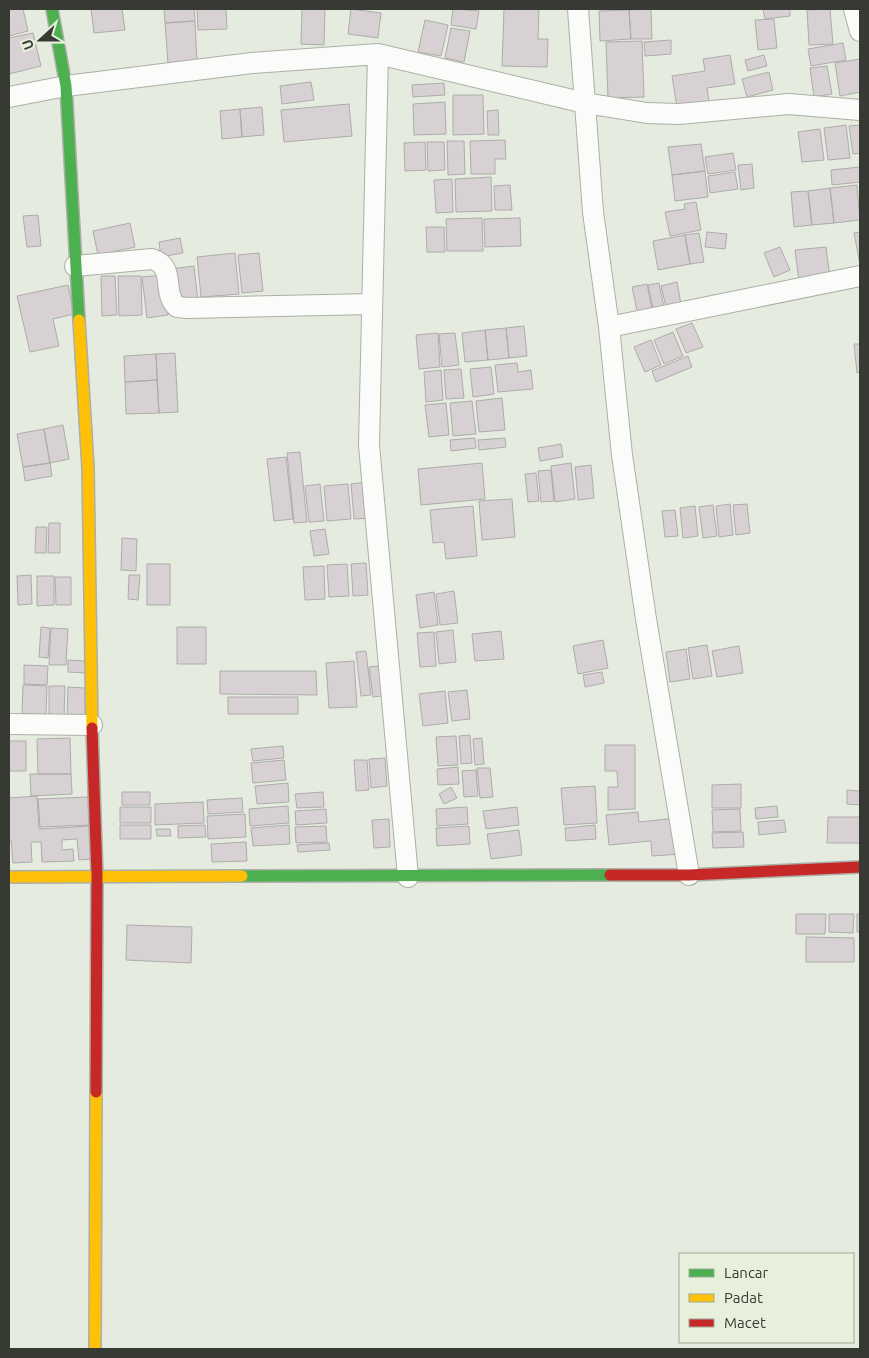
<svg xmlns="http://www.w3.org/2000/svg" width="869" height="1358" viewBox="0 0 869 1358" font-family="Ubuntu,sans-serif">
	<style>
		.building { fill: #d7d1d4; stroke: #adacaa }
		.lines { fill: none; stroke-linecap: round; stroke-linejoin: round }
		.street-casing { stroke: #abb0a6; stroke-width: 22 }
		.fast-casing { stroke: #abb0a6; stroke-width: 14 }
		.slow-casing { stroke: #abb0a6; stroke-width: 14 }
		.jam-casing { stroke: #abb0a6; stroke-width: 14 }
		.street { stroke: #fbfcfa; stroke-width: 20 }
		.fast { stroke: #4caf50; stroke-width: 11 }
		.slow { stroke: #ffc107; stroke-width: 11 }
		.jam { stroke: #c62828; stroke-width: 11 }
	</style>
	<rect width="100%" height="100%" fill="#e6ebe0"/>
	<path class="building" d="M9,9H23L28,31L9,36Z
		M91,9H122L125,30L94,33Z
		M164,9H194L195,21L165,23Z
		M197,9H226L227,29L198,30Z
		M302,9H325L324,45L301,44Z
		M351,9L381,13L378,38L348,34Z
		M453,9L479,11L476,29L451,25Z
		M504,9H539L538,39H548L547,67L502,66Z
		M651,9L652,39H631L629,10Z
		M763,9H790V16L765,19Z
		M830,9L833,44L809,45L807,10Z
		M629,10L631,39L600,41L599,11Z
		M774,19L777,48L758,50L755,20Z
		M425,20L448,25L441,56L418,52Z
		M195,21L197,62L168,64L165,23Z
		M451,28L470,31L464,62L445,58Z
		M33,33L41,66L9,74V38Z
		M671,40V54L645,56L644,42Z
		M642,41L644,97L608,98L606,42Z
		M843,43L846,60L811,66L808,49Z
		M730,55L735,84L707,88L710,108L678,113L672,76L705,71L703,59Z
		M764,55L767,66L748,71L745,60Z
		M860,59V92L840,96L835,63Z
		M827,66L832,94L814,97L810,68Z
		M769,72L773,90L747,97L742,79Z
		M311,82L314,100L282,104L280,86Z
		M444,83L445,95L413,97L412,85Z
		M453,95H483L484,134L453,135Z
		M445,102L446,134L414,135L413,104Z
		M349,104L352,136L284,142L281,110Z
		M262,107L264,135L242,137L240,109Z
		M240,109L242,137L222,139L220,111Z
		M498,110L499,135H488L487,111Z
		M846,125L850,158L828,160L824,128Z
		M860,125V153L853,154L849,126Z
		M820,129L824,160L802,162L798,132Z
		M505,140L506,159H495V174H471L470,141Z
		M447,141H464L465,174L448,175Z
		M425,142L426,170L405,171L404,143Z
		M427,142H444L445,170L428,171Z
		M701,144L705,171L672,175L668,147Z
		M733,153L736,170L708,174L705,157Z
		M752,164L754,188L741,190L738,165Z
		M860,167V182L832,185L831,170Z
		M705,171L708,197L675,201L672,175Z
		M735,172L738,189L710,193L708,176Z
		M491,177L492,211L456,212L455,179Z
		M452,179L453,212L436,213L434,180Z
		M510,185L512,210H495L494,186Z
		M857,185L860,220L834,223L830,188Z
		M830,188L834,223L812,225L808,191Z
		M808,191L812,225L794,227L791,192Z
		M696,202L701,230L670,236L665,212L685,209L684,204Z
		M38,215L41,246L27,247L23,216Z
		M482,218L483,251H447L446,219Z
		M520,218L521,246L485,247L484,219Z
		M130,223L135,247L98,255L93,231Z
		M426,227H444L445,252H427Z
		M707,232L727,234L725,249L705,247Z
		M860,232V264L854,233Z
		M699,233L704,262L690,264L685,235Z
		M685,235L690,264L658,270L653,241Z
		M180,238L183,253L161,257L159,242Z
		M780,247L790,270L774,277L764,253Z
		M826,247L830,278L799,281L795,250Z
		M235,253L239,294L201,297L197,257Z
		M259,253L263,291L242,293L238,255Z
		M194,266L198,301L173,303L169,269Z
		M163,275L168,315L147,318L142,277Z
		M101,276H115L117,315L102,316Z
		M118,276H141L142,315L119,316Z
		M677,282L681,304L666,307L661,286Z
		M659,283L664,307L653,309L648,285Z
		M647,284L653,313L638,316L632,287Z
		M68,285L74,314L53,319L59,346L30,352L17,296Z
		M692,323L703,347L686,353L676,329Z
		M524,326L527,356L509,358L506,328Z
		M506,328L509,358L488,360L485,330Z
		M485,330L488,360L465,362L462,333Z
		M673,332L683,356L664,364L654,340Z
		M438,333L440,367L419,369L416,335Z
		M455,333L459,365L442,367L439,334Z
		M651,340L661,365L645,372L634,347Z
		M854,344H860V372L857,373Z
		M175,353L178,412L159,413L156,354Z
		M156,354L157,380L125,382L124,356Z
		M688,356L692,367L656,382L652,371Z
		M517,363L518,372L531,370L533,389L498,392L495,365Z
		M491,367L494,394L473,397L470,369Z
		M461,369L464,398L446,399L444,370Z
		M441,370L443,400L426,402L424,372Z
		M157,380L159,413L126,414L125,382Z
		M502,398L505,430L479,432L476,401Z
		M472,401L476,434L453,436L450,403Z
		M446,403L449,435L429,437L425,405Z
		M63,425L69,459L50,463L44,429Z
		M44,429L50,463L23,467L17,434Z
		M475,438L476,448L451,451L450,440Z
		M505,438L506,447L479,450L478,440Z
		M561,444L563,457L540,461L538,448Z
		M300,452L307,522L294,523L287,453Z
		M286,457L293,519L274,521L267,459Z
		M50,463L52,476L25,481L23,467Z
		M482,463L485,499L421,505L418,469Z
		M571,463L575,499L555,502L551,466Z
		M591,465L594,498L578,500L575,467Z
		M551,470L554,501L541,502L538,471Z
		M536,473L539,501L528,502L525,474Z
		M368,482L372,518L354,519L351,484Z
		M320,484L324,521L309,522L305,486Z
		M348,484L351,519L327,521L324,486Z
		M512,499L515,537L482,540L479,501Z
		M730,504L733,535L719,537L716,506Z
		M747,504L750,533L736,535L733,505Z
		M713,505L717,536L703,538L699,507Z
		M473,506L477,556L446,559L444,542L433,543L430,510Z
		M695,506L698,536L683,538L680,508Z
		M675,510L678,536L665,537L662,511Z
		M49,523H60V553H48Z
		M36,527H47L46,553H35Z
		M325,529L329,554L314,556L310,531Z
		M122,538L137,539L136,571L121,570Z
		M366,563L368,595L353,596L351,564Z
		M147,564H170V605H147Z
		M347,564L349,596L329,597L327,565Z
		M324,566L325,599L305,600L303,567Z
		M31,575L32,604L18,605L17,576Z
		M129,575H140L138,600L128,599Z
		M37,576H54V605L37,606Z
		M55,577H71V605H56Z
		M454,591L458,623L440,625L436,594Z
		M434,592L438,625L420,628L416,595Z
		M41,627L50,628L48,658L39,657Z
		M177,627H206V664H177Z
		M51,628L68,629L66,665H49Z
		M453,630L456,662L439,664L436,632Z
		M501,631L504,659L475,661L472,634Z
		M434,632L436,666L420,667L417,633Z
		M603,640L608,668L578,674L573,646Z
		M707,645L712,676L693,679L688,648Z
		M739,646L743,673L717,677L712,651Z
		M686,649L690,679L670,682L666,652Z
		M366,651L371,695L361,696L356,652Z
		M68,660L87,661V673L68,672Z
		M354,661L357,707L329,708L326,663Z
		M24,665L48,666L47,685L24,684Z
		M385,665L388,695L373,697L369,667Z
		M220,671H316L317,695L220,694Z
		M602,672L604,683L585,687L583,675Z
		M23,685L47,686L46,715L22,714Z
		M49,686H65L64,718L49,717Z
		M68,687L85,688V716H67Z
		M467,690L470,719L452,721L448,692Z
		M445,691L448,723L423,726L419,694Z
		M228,697H298V714H228Z
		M470,735L472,763L461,764L459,736Z
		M456,736L458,765L438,766L436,737Z
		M70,738L71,774H38L37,739Z
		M482,738L484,764L475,765L473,739Z
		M9,741H26V771H9Z
		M605,745H635V809L608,810V787H618L617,771H605Z
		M283,746L284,758L253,761L251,749Z
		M385,758L387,786L371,788L369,759Z
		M284,760L286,780L253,783L251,763Z
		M354,760H367L369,790L356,791Z
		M458,767L459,784L438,785L437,769Z
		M477,768H490L493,797L480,798Z
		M476,770L478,796L464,797L462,771Z
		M30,774H71L72,794L31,796Z
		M288,783L289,802L257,804L255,786Z
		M741,784V808H712V785Z
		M595,786L597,823L564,825L561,788Z
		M451,787L457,798L444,804L439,794Z
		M847,790L860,791V805L847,804Z
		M122,792H150V805H122Z
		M323,792L324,807L297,808L295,794Z
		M37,796L39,829L90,826L92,859L79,860L77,839L62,840V850L73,849L74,861L42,862L41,842H31L32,862L13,863L11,840H9V798Z
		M88,797L89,825L40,827L38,799Z
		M242,798L243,812L208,814L207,800Z
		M203,802L204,823L155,825V804Z
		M288,806L289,823L250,826L249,809Z
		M777,806L778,817L756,819L755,808Z
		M120,807H151V823H120Z
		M467,807L468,824L437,826L436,809Z
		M517,807L519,825L486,829L483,811Z
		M326,809L327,823L296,825L295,811Z
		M740,809L741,831L713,832L712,810Z
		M638,812L639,822L676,818L680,854L652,856L651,841L609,845L606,815Z
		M245,814L246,837L208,839L207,816Z
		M828,817H860V843H827Z
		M389,819L390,847L374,848L372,820Z
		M784,820L786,832L759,835L758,822Z
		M120,825H151V839H120Z
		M205,825L206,837L178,838V826Z
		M289,825L290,844L253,846L251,828Z
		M595,825L596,839L566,841L565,828Z
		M326,826L327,842L296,843L295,827Z
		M469,826L470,844L437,846L436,828Z
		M156,829H170L171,836H157Z
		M519,830L522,855L491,859L487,834Z
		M743,832L744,847L713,848L712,833Z
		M246,842L247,861L212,862L211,844Z
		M329,843L330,850L298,852L297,845Z
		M796,914H826L825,934H796Z
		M829,914H854L853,933L829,932Z
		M857,914H860V932H857Z
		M127,925L192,927L191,963L126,960Z
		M806,937L854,938V962H806Z"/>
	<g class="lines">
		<g class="street-casing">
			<path id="street" d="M578,9L593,212L609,327L622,455L646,619L689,875
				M854,9L860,31
				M378,54L369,445L408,877
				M9,97L66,86L252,63L378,54L585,103L647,113L679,114L789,104L860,110
				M75,266L152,259C177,267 161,292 177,307L188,308L372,304
				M609,327L860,276
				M9,724L92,725"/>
		</g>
		<g class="fast-casing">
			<path id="fast" d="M52,9L66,86L79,320
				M242,876L610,875"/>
		</g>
		<g class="slow-casing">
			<path id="slow" d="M79,320L88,468L92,728
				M9,877L242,876
				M95,1349L96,1092"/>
		</g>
		<g class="jam-casing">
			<path id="jam" d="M92,728L97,876L96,1092
				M610,875H689L860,867"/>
		</g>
		<use href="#street" class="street"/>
		<use href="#fast" class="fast"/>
		<use href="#slow" class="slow"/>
		<use href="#jam" class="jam"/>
	</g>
	<rect width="869" height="1358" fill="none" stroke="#363a32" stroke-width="20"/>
	<rect x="679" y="1253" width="175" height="90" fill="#e6f0db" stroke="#a0a797"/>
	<rect x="689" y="1269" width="25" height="8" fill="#4caf50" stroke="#a0a797"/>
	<text x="724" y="1278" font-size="15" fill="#363a32">Lancar</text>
	<rect x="689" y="1294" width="25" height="8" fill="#ffc107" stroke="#a0a797"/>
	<text x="724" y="1303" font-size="15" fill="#363a32">Padat</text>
	<rect x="689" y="1319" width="25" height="8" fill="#c62828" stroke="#a0a797"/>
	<text x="724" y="1328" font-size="15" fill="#363a32">Macet</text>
	<g transform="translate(40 40) rotate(249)" stroke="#e6f0db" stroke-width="4" paint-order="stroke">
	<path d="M0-4L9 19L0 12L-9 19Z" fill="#363a32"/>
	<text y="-8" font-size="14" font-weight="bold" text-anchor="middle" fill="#363a32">U</text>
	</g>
</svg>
